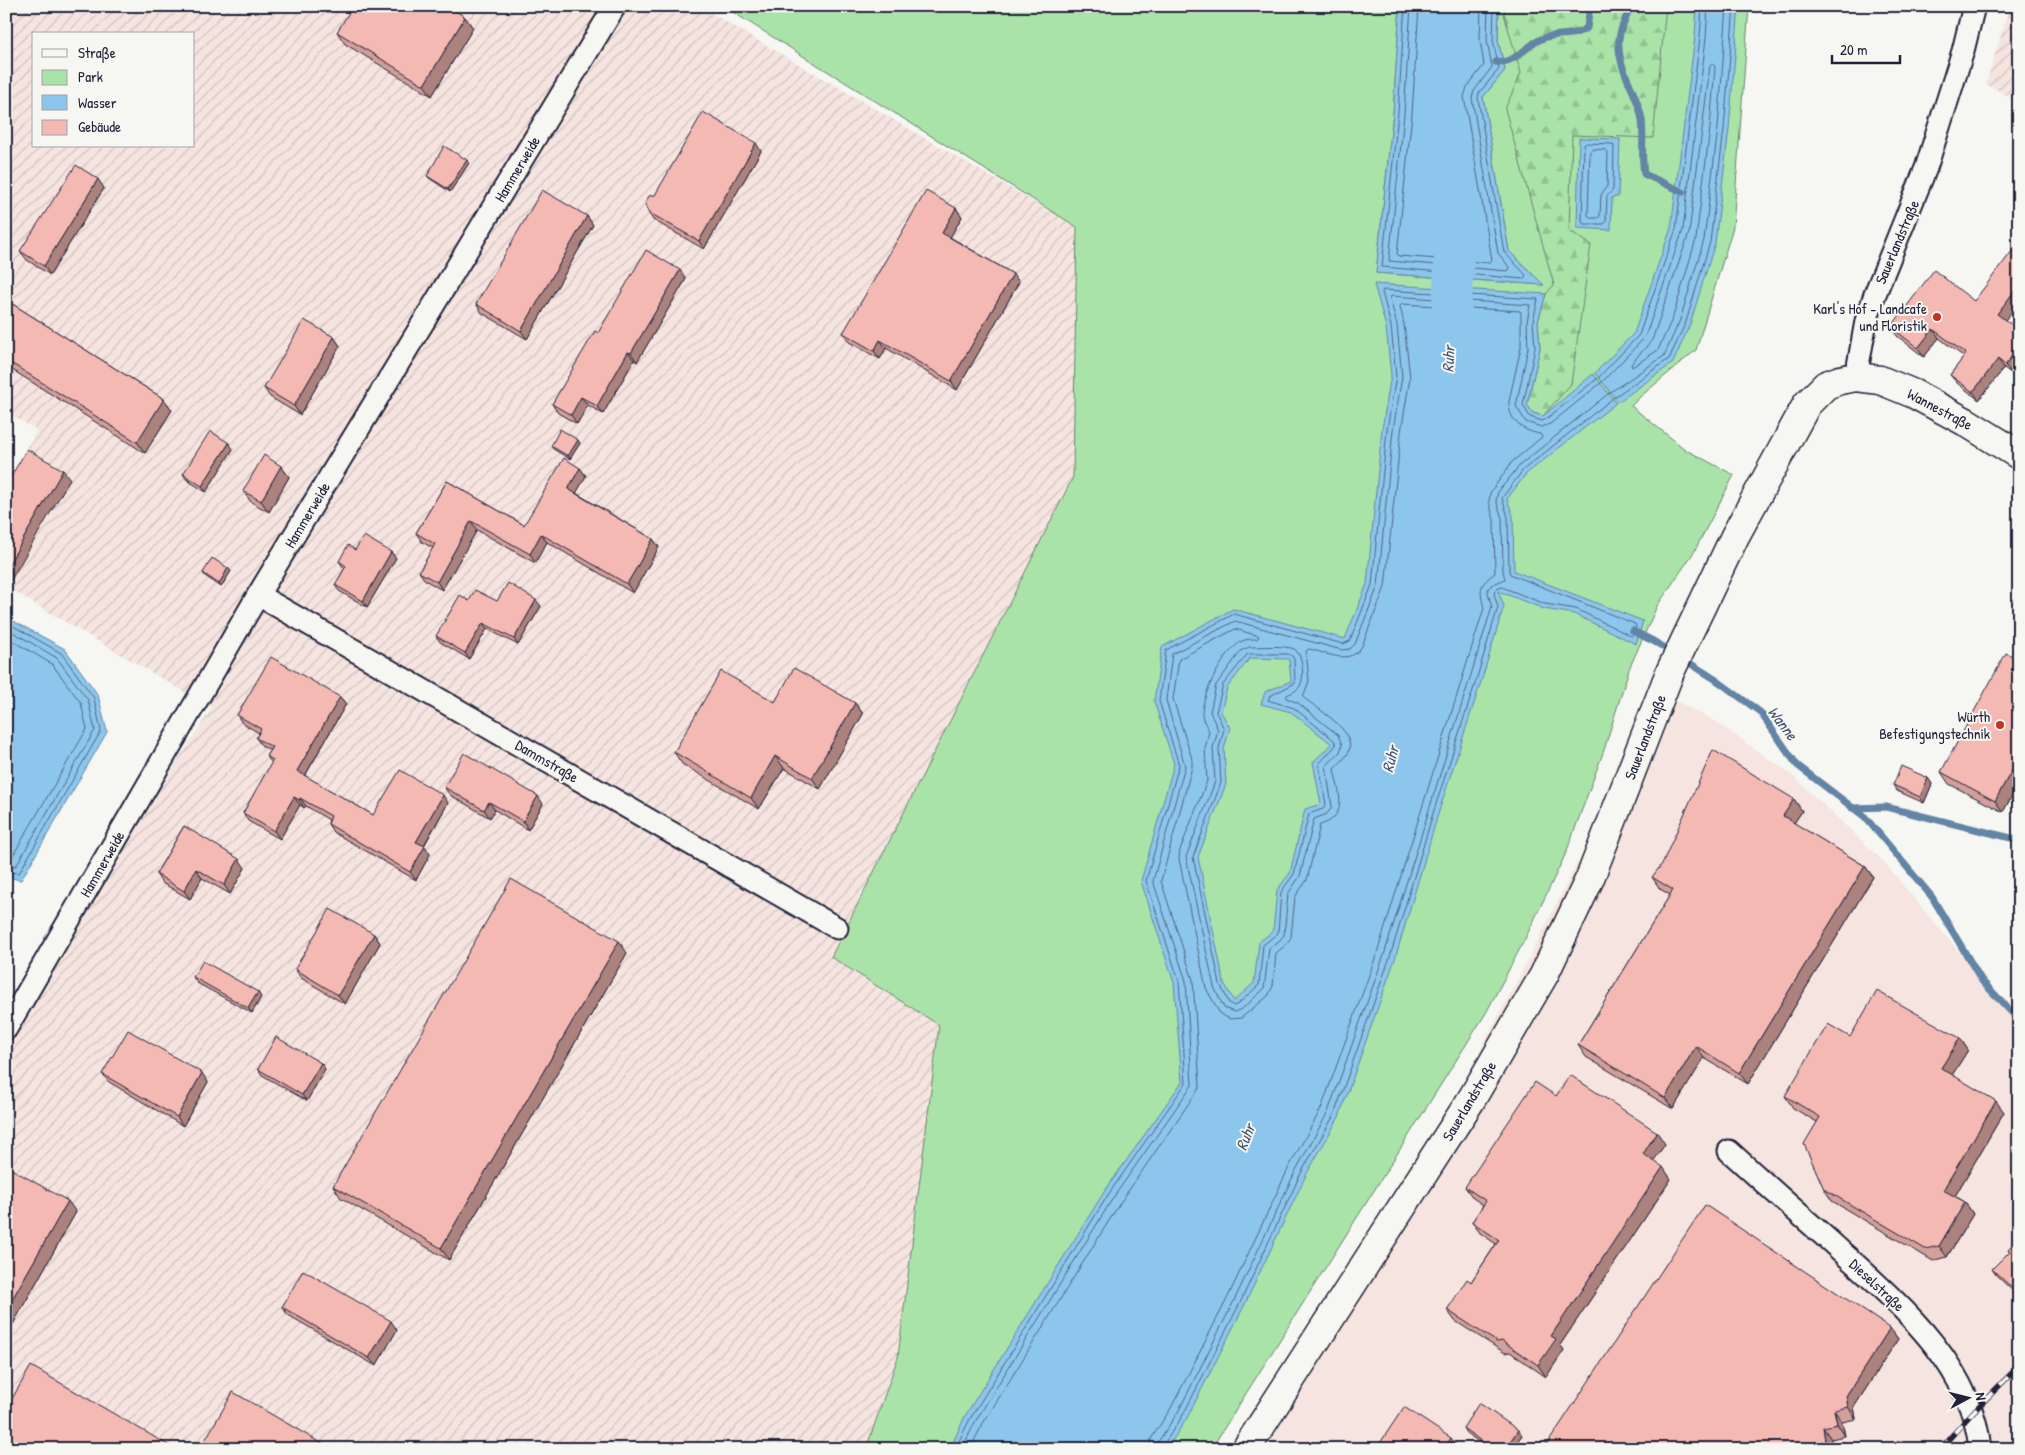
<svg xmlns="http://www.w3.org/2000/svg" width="2025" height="1455" viewBox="0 0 2025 1455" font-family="'Patrick Hand',sans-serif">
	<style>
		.built { fill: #f5e4df }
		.industrial { fill: url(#industrial-furrows); fill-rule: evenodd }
		.green { fill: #aae3a8; stroke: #668272 }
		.forest { fill: url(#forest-firs); stroke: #668272 }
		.water { fill: #8dc6ec; stroke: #6284a5; fill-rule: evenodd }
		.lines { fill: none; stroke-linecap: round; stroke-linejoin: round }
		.shore { stroke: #4d6482; stroke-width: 1 }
		.stream { stroke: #6284a5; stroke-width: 7 }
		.river { stroke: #8dc6ec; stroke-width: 40 }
		.street-casing { stroke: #22223b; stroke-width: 25 }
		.secondary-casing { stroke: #22223b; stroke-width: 31 }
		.street { stroke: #f6f6f2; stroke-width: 21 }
		.secondary { stroke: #f6f6f2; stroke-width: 28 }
		.rail-casing { stroke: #22223b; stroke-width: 5.5 }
		.rail { stroke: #f6f6f2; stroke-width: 4; stroke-dasharray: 11; stroke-linecap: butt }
		.wall { fill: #d29f9a; stroke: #22223b }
		.shaded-wall { fill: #ab827d; stroke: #22223b }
		.building { fill: #f4b9b3; stroke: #22223b }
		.poi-dot { fill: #c8321e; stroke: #f6f6f2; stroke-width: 2 }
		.labels { text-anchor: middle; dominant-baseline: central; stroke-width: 4; stroke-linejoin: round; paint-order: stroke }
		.street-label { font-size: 15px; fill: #22223b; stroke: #f6f6f2 }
		.poi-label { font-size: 15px; fill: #22223b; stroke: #f6f6f2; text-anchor: end }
		.water-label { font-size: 16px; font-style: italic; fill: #425370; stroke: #f6f6f2 }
	</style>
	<defs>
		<pattern id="industrial-furrows" width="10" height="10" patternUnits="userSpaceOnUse" patternTransform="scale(1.25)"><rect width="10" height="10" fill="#f5e4df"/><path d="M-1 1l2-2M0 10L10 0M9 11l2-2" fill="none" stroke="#d2c3c0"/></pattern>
		<pattern id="forest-firs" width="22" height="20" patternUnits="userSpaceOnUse" patternTransform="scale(1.25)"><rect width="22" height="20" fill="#aae3a8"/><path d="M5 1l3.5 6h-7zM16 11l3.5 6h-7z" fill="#92c292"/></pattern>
	</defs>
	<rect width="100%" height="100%" fill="#f6f6f2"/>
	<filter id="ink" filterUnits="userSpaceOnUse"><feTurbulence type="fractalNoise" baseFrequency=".02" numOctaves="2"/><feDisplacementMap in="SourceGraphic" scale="10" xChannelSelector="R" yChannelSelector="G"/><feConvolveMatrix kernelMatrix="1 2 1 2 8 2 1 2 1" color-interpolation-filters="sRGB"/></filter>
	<g filter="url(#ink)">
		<path class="built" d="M1663,694L1716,722L1793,776L1883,861L2019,1024V1449H1254L1375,1249L1527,962Z"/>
		<path class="industrial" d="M6,6H699L1077,227L1073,477L831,957L939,1025L898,1357L866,1449H6V1033L41,969L212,708L6,587V487L37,430L6,412ZM34,34H194V146H34Z
			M2010,6H2019V102L1986,84Z"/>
		<path class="green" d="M723,6H1400L1393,113L1376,273L1543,285L1509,251L1483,97L1505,70L1498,40L1499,6H1749L1733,227L1696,350L1641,396L1631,406L1686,450L1734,475L1694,552L1657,606L1629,669L1604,750L1566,853L1525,939L1486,1013L1211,1449H866L898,1357L939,1025L831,957L1073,477L1077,227Z"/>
		<path class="forest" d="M1505,6H1666L1653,138L1572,135L1569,230L1591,245L1571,384L1543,416L1533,413L1527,405L1540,348L1538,322L1546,294L1554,285L1505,109L1521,73L1504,14Z"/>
		<path class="water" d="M1400,6H1499L1498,40L1505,70L1483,97L1509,251L1544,285L1376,273L1393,113Z
			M1697,6H1739L1729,129L1715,243L1690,324L1673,363L1618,402L1595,373L1634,333L1671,228L1695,36Z
			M1579,138L1620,139L1618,197H1612L1611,230L1577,228Z
			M1374,284L1546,294L1538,322L1540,348L1527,405L1533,413L1543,416L1593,374L1616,403L1526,474L1507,499L1513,516L1514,571L1643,621L1636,644L1574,614L1544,609L1498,591L1504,606L1481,682L1439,811L1395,959L1339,1117L1306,1175L1243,1308L1187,1418L1167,1449H950L965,1416L1104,1192L1182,1082L1174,983L1141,881L1174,764L1154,701L1162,647L1233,609L1345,639L1367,584L1382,429L1391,375L1386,327ZM1250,658L1289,659L1291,681L1265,692L1261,704L1291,712L1332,744L1313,762L1321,804L1305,809L1290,873L1277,890L1273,931L1259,942L1254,983L1234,1001L1224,983L1198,857L1226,784L1224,749L1230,728L1221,712L1227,688Z
			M6,617L65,649L98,695L107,732L21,880L6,877Z"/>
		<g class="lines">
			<path class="shore" d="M1405,6L1398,113L1382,267L1524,279L1526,275L1504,252L1478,98L1479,93L1499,69L1493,40L1494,6
				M1411,6L1404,114L1389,261L1508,271L1510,268L1498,253L1472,98L1474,91L1492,67L1487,40L1488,6
				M1419,6L1412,114L1397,254L1399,256L1490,263L1492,260L1464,97L1467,87L1484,65L1480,40L1481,6
				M1713,64L1715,67L1710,128L1696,239L1673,317L1658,350L1632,367L1631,364L1652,340L1689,233L1710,66Z
				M1587,143L1612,144L1614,146L1613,190L1607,196L1606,222L1604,224H1584L1582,222L1584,145Z
				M1593,149L1606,150L1608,152L1607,186L1601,195L1600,216L1598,218H1590L1588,215L1590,152Z
				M6,622L61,653L94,698L101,731L19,873L6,872
				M6,628L57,658L88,700L95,730L16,866H6
				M6,637L52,664L81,703L87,729L12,857L6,858
				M1250,647C1260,647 1285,645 1294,649C1303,654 1305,678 1300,686C1297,691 1291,693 1287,695L1286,698L1298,703L1338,735L1342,745L1340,752L1326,766L1332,807L1327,814L1314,819L1300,876L1288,894L1284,935L1280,940L1269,948L1264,989L1242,1009L1234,1012L1224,1008L1214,987L1186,857L1215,782L1213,748L1218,730L1210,712L1216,685L1241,651Z
				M1248,654H1288L1292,656L1294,659L1295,683L1270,696L1268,700L1294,708L1334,740L1336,745L1319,764L1326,805L1323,809L1309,814L1294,874L1281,892L1278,933L1263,945L1259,985L1238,1004L1234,1006L1229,1003L1220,984L1193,857L1221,783L1219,748L1224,729L1216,712L1223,685Z
				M955,1449L970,1419L1108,1195L1186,1083L1179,981L1146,881L1179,765L1159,701L1166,650L1234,614L1343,644L1350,641L1372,585L1387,430L1396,376L1391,326L1382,292L1383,290L1538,299L1533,321L1535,348L1523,405L1530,417L1542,421L1546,419L1598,378L1639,335L1676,229L1700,37L1702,6
				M962,1449L975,1422L1113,1198L1192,1085L1186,981L1153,881L1185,766L1166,700L1172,654L1235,621L1342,650L1350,649L1355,644L1378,586L1393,430L1402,377L1397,325L1390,299L1391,296L1530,305L1527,322L1528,348L1516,406L1526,422L1541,427L1550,424L1602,382L1645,337L1683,230L1706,38L1708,6
				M970,1449L982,1425L1120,1203L1200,1087L1193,980L1161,881L1192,767V759L1173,699L1179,659L1235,629L1259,636L1257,639C1252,639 1247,639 1242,641C1225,650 1202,694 1202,713C1202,719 1206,725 1209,731L1205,749L1207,781L1180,850L1179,859L1206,988L1220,1014L1230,1019L1241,1018L1268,996L1273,986L1276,953L1287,944L1291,937L1295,897L1307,880L1320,825C1325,823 1330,822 1334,817C1346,805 1336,783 1334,769C1339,763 1346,758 1349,751C1356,730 1317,709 1303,697L1309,681L1306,651L1309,649C1327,653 1351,666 1362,646L1385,587L1401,432L1410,378L1404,324L1400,306L1402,304L1520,311L1521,314V347L1509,401C1508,421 1523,431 1540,434L1542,437L1512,462L1490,493L1489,502L1494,520L1495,573C1479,585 1479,588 1484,608L1377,953L1321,1109L1289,1167L1227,1299L1171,1408L1151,1439L1149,1449
				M1157,1449L1158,1442L1178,1412L1233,1303L1296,1170L1328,1112L1384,955L1492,607C1485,584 1486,588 1505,579L1503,571L1502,518L1496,500L1498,492L1520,465L1609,393L1664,356L1680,320L1704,240L1718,128L1727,6
				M1163,1449L1164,1444L1183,1415L1239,1305L1301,1173L1334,1115L1390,957L1434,810L1476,681L1498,607L1494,594L1495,590L1502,587L1545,604L1576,609L1631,636L1634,634L1636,626L1635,624L1510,574L1509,571L1508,517L1502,498L1523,470L1613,398L1669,359L1686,322L1710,242L1724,129L1734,6"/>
			<path class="stream" d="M1630,6C1627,17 1620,28 1619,39C1616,68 1638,92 1642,120C1644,138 1641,156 1644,174L1683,192
				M1496,62C1515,64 1526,46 1541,39C1557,32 1572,38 1587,28L1590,6
				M1633,631L1653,641L1674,653
				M1683,659L1715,679L1760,712L1797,765L1865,817L1932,897L1982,981L2019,1020
				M1852,808L1886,807L2019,840"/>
			<path class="river" d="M1450,343L1456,224"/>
			<g class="street-casing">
				<path id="street" d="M1856,377L1866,321L1875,294L1926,168L1963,51L1974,6
					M258,595L837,928
					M6,1029L258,595L615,6
					M1729,1151C1763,1182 1798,1213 1832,1243C1892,1298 1972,1362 1980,1449"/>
			</g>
			<g class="secondary-casing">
				<path id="secondary" d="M1246,1449L1471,1100L1544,975L1590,878L1670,672L1735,536L1807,404L1826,385L1840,380L1856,377L1880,380L1914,394L1966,422L2019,455"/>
			</g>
			<use href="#street" class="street"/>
			<use href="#secondary" class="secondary"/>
			<g class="rail-casing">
				<path id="rail" d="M1940,1449L1973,1412L2019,1366"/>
			</g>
			<use href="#rail" class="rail"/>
		</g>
		<path class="wall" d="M465,17L473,28L432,96L345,44L337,32Z
			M761,151L704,249L653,220L648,212L655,195Z
			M469,163L450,192L429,178L427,176Z
			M104,188L50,275L27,260L20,251Z
			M956,208L962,217L950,237L1013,274L1019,282L957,390L886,348L880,359L849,342L843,333Z
			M587,216L593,225L527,339L482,313L476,304Z
			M686,279L637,362L634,360L603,414L588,405L577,424L558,413L552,404L598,333Z
			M6,300L164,399L172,410L145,453L6,366Z
			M1974,301L2005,320L2019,330V364L2012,374L2004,368L1979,400L1957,383L1950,375L1964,357L1939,338L1924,357L1897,336L1891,327Z
			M334,337L340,346L300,415L270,397L264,388Z
			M580,443L570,459L553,449L551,446Z
			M233,449L206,492L187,480L183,474Z
			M281,466L289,477L269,512L251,502L243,491Z
			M580,468L586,476L576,493L653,539L659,547L633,593L547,542L535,563L477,530L442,590L425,580L419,572L433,548L422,542L416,533L447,481L524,525Z
			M355,550L391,552L396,558L367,607L339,591L335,585L345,568L343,567L339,561Z
			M228,568L231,571L221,587L205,576L203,573Z
			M469,601H497L541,606L518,645L487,629L469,659L440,642L436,636Z
			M2019,659V783L2003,812L1949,784L1941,772Z
			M340,697L346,704L305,776L373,815L448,803L424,846L430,854L416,880L333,832L328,824L329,820L306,806L304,808L300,805L280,839L248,821L243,813L272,763L266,756L270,750L262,746L256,738L259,733L242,723L237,715Z
			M775,702L855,703L863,714L820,789L784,768L759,809L682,764L674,752Z
			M1928,778L1932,784L1924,803L1897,791L1893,785Z
			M444,787L543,804L528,830L495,810L490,818L450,795Z
			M1794,799L1802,811L1794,823L1865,866L1873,877L1748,1084L1704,1058L1673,1109L1586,1057L1578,1045L1670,895L1660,889L1652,877Z
			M184,826L245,868L230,894L202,878L190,899L162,883L156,874Z
			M374,934L380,943L345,1004L301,978L295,969Z
			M627,953L449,1260L341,1198L333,1186Z
			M193,977L261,997L252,1013L197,983Z
			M1850,1037L1960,1038L1968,1050L1952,1075L2004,1112L1955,1196L1965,1202L1973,1214L1947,1257L1933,1261L1832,1201L1824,1189L1817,1122L1793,1108L1785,1096Z
			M321,1063L325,1069L307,1101L262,1075L258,1069Z
			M102,1074L208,1082L183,1126L109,1082Z
			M1556,1096L1665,1144L1653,1161L1671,1179L1560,1345L1564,1350L1546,1377L1510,1352L1505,1353L1455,1321L1447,1310L1471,1282L1496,1244L1480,1233L1472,1222L1483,1205L1473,1198L1465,1187Z
			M6,1166L76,1212L13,1324L6,1320Z
			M2019,1238V1293L2017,1295L1996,1275L1992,1269L2010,1252L2008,1249Z
			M282,1307L397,1330L376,1366L288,1315Z
			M1890,1328L1898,1339L1854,1407L1856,1419L1842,1422L1845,1436L1831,1439L1833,1449H1544Z
			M1463,1428L1522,1435L1512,1449H1489L1466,1433Z"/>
		<path class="shaded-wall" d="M465,17L473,28L432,96L424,85Z
			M756,143L761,151L704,249L699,241Z
			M467,160L469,163L450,192L448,189Z
			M98,179L104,188L50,275L44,266Z
			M956,208L962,217L948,241L942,233Z
			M587,216L593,225L527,339L521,331Z
			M680,270L686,279L637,362L631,353Z
			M1013,274L1019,282L957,390L951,381Z
			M2019,285V302L2003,323L1997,314Z
			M1933,329L1939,338L1924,357L1918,348Z
			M334,337L340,346L300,415L294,406Z
			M880,340L886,348L880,359L874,351Z
			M2019,347V364L2012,374L2005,365Z
			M628,352L634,360L603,414L597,406Z
			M1998,359L2004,368L1979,400L1973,392Z
			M581,397L588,405L577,424L571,415Z
			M164,399L172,410L145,453L137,442Z
			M578,440L580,443L570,459L568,456Z
			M229,443L233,449L206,492L202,486Z
			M281,466L289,477L269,512L261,501Z
			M580,468L586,476L574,497L568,489Z
			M63,470L70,479L8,585L6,583V569Z
			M471,521L477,530L442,590L437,582Z
			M541,534L547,542L535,563L530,554Z
			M653,539L659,547L633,593L627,584Z
			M391,552L396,558L367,607L363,601Z
			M228,568L231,571L221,587L219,584Z
			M536,600L541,606L518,645L514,639Z
			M483,623L487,629L469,659L465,653Z
			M340,697L346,704L303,779L297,771Z
			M855,703L863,714L820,789L812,778Z
			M775,756L784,768L759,809L751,798Z
			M2019,757V783L2003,812L1995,801Z
			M1928,778L1932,784L1924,803L1920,797Z
			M443,795L448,803L421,850L416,842Z
			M538,796L543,804L528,830L523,821Z
			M294,797L300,805L280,839L274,831Z
			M300,798L306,806L304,808L299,800Z
			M1794,799L1802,811L1791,828L1783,816Z
			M489,802L495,810L490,818L484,810Z
			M425,846L430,854L416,880L410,872Z
			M239,859L245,868L230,894L224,885Z
			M1865,866L1873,877L1748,1084L1739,1073Z
			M196,869L202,878L190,899L184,891Z
			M374,934L380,943L345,1004L338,995Z
			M619,941L627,953L449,1260L441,1248Z
			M258,992L261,997L252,1013L248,1008Z
			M1960,1038L1968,1050L1949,1080L1941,1068Z
			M1696,1046L1704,1058L1673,1109L1665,1098Z
			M321,1063L325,1069L307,1101L302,1095Z
			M202,1073L208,1082L183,1126L177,1117Z
			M1996,1101L2004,1112L1952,1201L1943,1190Z
			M1657,1132L1665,1144L1651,1165L1643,1154Z
			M1663,1167L1671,1179L1560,1345L1564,1350L1546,1377L1538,1365L1551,1336Z
			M68,1201L76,1212L13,1324L6,1314V1310Z
			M1965,1202L1973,1214L1947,1257L1939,1246Z
			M391,1321L397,1330L376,1366L369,1358Z
			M1890,1328L1898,1339L1854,1407L1856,1419L1848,1407L1846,1396Z
			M1834,1410L1842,1422L1845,1436L1837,1424Z
			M1823,1427L1831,1439L1833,1449H1831L1825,1441Z
			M1518,1430L1522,1435L1512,1449H1505Z
			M1451,1438L1457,1446L1455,1449H1444Z"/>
		<path class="building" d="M353,6H448L465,17L424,85L337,32Z
			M703,112L756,143L699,241L648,212L645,203L649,196L655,195Z
			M444,146L467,160L448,189L427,176Z
			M76,165L98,179L44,266L20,251Z
			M542,190L587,216L521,331L476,304Z
			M926,191L956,208L942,233L1013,274L951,381L880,340L874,351L843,333Z
			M2019,242V285L1997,314L2019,330V347L2005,365L1998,359L1973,392L1950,375L1966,354L1933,329L1918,348L1891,327L1934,270L1974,301Z
			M646,250L680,270L631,353L628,352L597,406L581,397L571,415L552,404L595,331L598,333Z
			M6,300L164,399L137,442L6,360Z
			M304,320L334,337L294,406L264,388Z
			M560,429L578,440L568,456L551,446Z
			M210,431L229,443L202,486L183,474Z
			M27,449L63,470L6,569V485Z
			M264,455L281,466L261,501L243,491Z
			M564,458L580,468L568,489L653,539L627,584L541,534L530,554L471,521L437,582L419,572L435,544L416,533L447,481L524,525Z
			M364,536L391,552L363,601L335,585L346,566L339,561L348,545L355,550Z
			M212,558L228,568L219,584L203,573Z
			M508,583L536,600L514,639L483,623L465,653L436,636L460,595L469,601L475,590L497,601Z
			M2006,653L2019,659V757L1995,801L1941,772Z
			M271,657L340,697L297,771L373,815L400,770L443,795L416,842L425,846L410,872L328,824L331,816L300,798L299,800L294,797L274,831L243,813L273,760L266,756L272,747L256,738L261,729L237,715Z
			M794,668L855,703L812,778L775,756L751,798L674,752L721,671L775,702Z
			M1713,750L1794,799L1783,816L1865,866L1739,1073L1696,1046L1665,1098L1578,1045L1673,890L1652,877L1662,864Z
			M464,753L538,796L523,821L489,802L484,810L444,787Z
			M1901,766L1928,778L1920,797L1893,785Z
			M184,826L239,859L224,885L196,869L184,891L156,874Z
			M511,879L619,941L441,1248L333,1186Z
			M330,909L374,934L338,995L295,969Z
			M203,961L258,992L248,1008L193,977Z
			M1877,991L1960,1038L1941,1068L1996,1101L1943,1190L1965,1202L1939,1246L1925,1249L1824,1189L1804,1144L1820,1117L1785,1096L1828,1024L1850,1037Z
			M128,1030L202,1073L177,1117L102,1074Z
			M276,1037L321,1063L302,1095L258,1069Z
			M1570,1075L1657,1132L1643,1154L1663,1167L1551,1336L1556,1339L1538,1365L1502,1341L1497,1342L1447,1310L1467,1279L1471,1282L1499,1240L1472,1222L1486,1201L1465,1187L1535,1082L1556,1096Z
			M6,1166L68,1201L6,1310Z
			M1705,1205L1890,1328L1846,1396L1848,1407L1834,1410L1837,1424L1823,1427L1825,1441L1812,1444L1813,1449H1544Z
			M2019,1238V1283L2013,1289L1992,1269L2010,1251L2008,1249Z
			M303,1270L391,1321L369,1358L282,1307Z
			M31,1366L175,1449H6V1409Z
			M233,1392L331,1449H200Z
			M1479,1403L1518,1430L1505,1449H1492L1463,1428Z
			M1404,1407L1451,1438L1444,1449H1376Z
			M2019,1441V1449H2012Z"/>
	</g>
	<g class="poi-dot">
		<circle cx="1937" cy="317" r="5"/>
		<circle cx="2000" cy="725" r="5"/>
	</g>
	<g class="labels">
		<g class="street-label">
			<text transform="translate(517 169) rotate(-59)">Hammerweide</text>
			<text transform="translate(1897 242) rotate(-67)">Sauerlandstraße</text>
			<text transform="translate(1940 409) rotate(28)">Wannestraße</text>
			<text transform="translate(307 515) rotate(-59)">Hammerweide</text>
			<text transform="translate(1645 737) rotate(-69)">Sauerlandstraße</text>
			<text transform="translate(547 761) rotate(30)">Dammstraße</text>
			<text transform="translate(102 864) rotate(-60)">Hammerweide</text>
			<text transform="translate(1469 1101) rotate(-59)">Sauerlandstraße</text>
			<text transform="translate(1877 1285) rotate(43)">Dieselstraße</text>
		</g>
		<g class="poi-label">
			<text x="1927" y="308">Karl's Hof - Landcafe<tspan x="1927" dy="17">und Floristik</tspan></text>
			<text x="1990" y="716">Würth<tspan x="1990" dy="17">Befestigungstechnik</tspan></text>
		</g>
		<g class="water-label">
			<text transform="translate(1448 359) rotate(-87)">Ruhr</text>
			<text transform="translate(1783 723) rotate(53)">Wanne</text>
			<text transform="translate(1390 759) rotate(-76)">Ruhr</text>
			<text transform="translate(1245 1137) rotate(-69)">Ruhr</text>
		</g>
	</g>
	<rect width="2025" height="1455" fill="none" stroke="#f6f6f2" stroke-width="25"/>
	<rect x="12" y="12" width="2000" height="1430" fill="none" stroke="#22223b" stroke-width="2" filter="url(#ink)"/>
	<rect x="32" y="32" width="162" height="115" fill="#f6f6f2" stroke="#a1a1a9"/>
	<rect x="42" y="49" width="25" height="8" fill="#f6f6f2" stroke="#a1a1a9"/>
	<text x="78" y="58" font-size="15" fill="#22223b">Straße</text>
	<rect x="42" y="70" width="25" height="15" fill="#aae3a8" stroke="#a1a1a9"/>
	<text x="78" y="82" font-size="15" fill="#22223b">Park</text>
	<rect x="42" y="95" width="25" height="15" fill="#8dc6ec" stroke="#a1a1a9"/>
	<text x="78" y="108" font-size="15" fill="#22223b">Wasser</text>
	<rect x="42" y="120" width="25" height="15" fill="#f4b9b3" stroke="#a1a1a9"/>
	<text x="78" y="132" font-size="15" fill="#22223b">Gebäude</text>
	<g transform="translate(1968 1398) rotate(83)" stroke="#f6f6f2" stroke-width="4" paint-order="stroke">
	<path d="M0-4L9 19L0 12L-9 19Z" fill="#22223b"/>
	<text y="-8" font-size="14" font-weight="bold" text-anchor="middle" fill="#22223b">N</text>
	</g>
	<path d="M1832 55v8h68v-8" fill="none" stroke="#22223b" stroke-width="2.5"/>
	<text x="1840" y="55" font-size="15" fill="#22223b" stroke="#f6f6f2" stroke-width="4" paint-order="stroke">20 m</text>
</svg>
